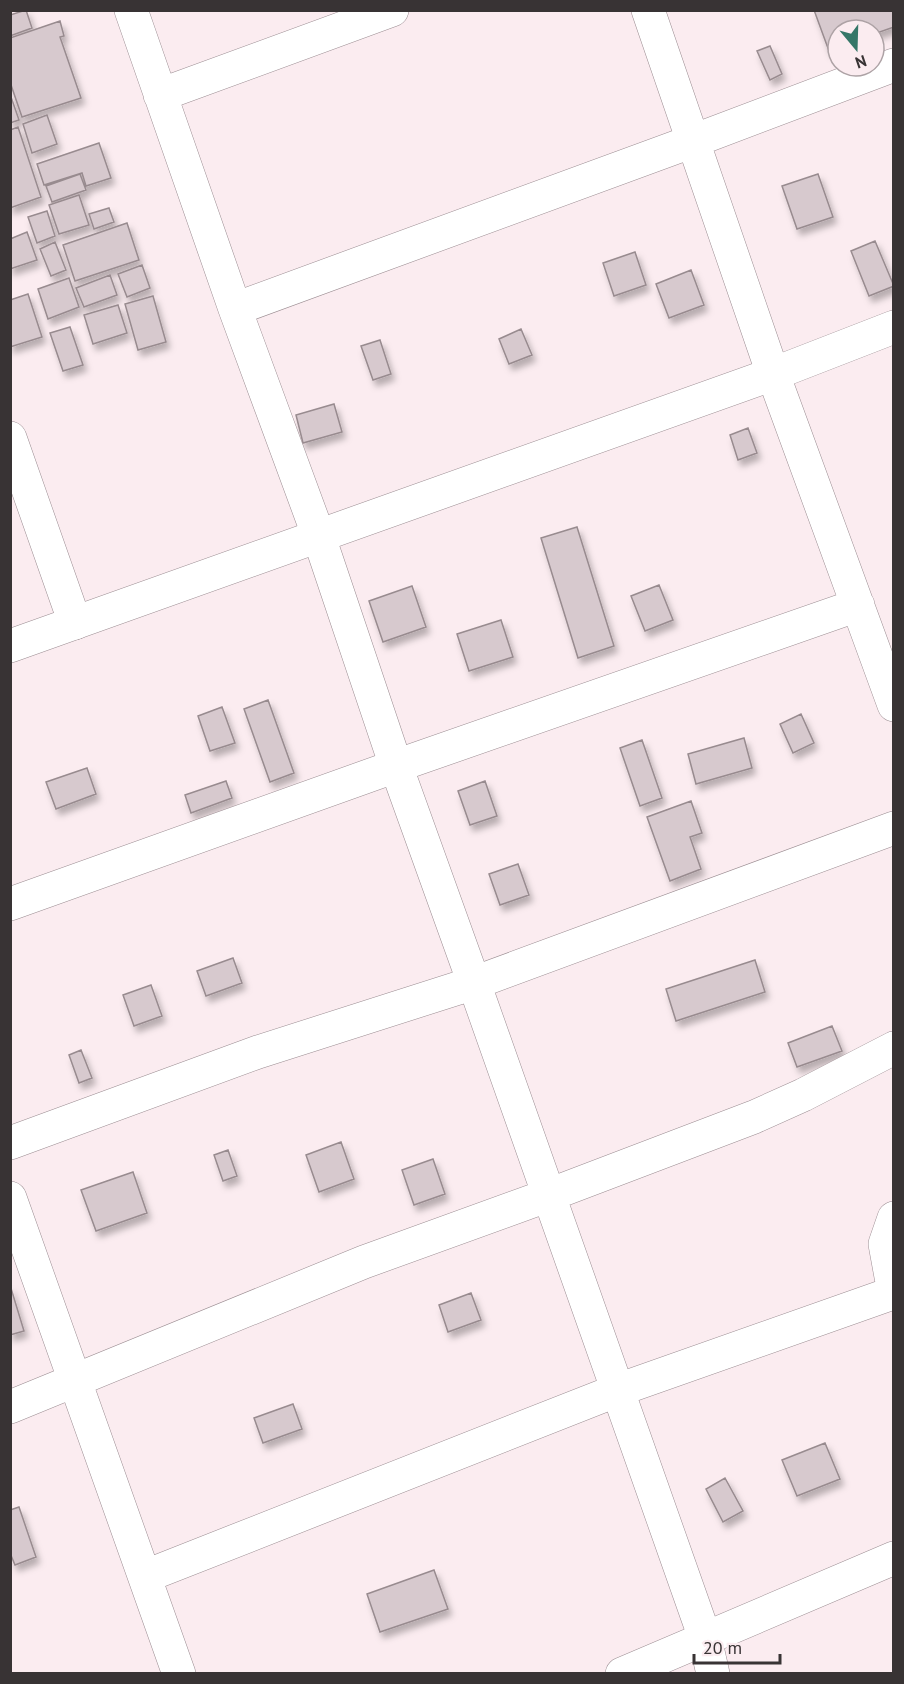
<svg xmlns="http://www.w3.org/2000/svg" width="904" height="1684" viewBox="0 0 904 1684" font-family="'PT Sans',sans-serif">
	<style>
		.building { fill: #d7c9ce; stroke: #988b8f; stroke-width: 1.5; filter: url(#shadow) }
		.lines { fill: none; stroke-linecap: round; stroke-linejoin: round }
		.minor-casing { stroke: #9b8d92; stroke-width: 34 }
		.tertiary-casing { stroke: #9b8d92; stroke-width: 34 }
		.minor { stroke: #fff; stroke-width: 33 }
		.tertiary { stroke: #fff; stroke-width: 33 }
	</style>
	<defs>
		<filter id="shadow"><feDropShadow dx="3.5" dy="6" stdDeviation="3" flood-color="#0004"/></filter>
	</defs>
	<rect width="100%" height="100%" fill="#fbecf0"/>
	<path class="building" d="M26,10L32,28L10,36V15Z
		M814,10H894V27L874,34V30H838V47L829,51Z
		M60,21L64,36L60,37L81,98L22,117L10,82V38Z
		M770,46L782,74L770,80L757,51Z
		M10,94L19,120L10,123Z
		M47,115L57,144L32,153L23,124Z
		M18,127L41,197L10,208V130Z
		M99,143L111,178L86,186L82,173L44,185L37,164Z
		M80,174L86,190L52,202L46,186Z
		M818,174L833,217L797,229L782,186Z
		M79,195L89,225L59,234L49,205Z
		M109,208L114,222L94,229L89,214Z
		M47,211L55,236L37,243L28,217Z
		M127,223L139,260L75,281L63,245Z
		M27,232L37,260L10,269V239Z
		M875,241L894,286L869,296L851,251Z
		M55,242L66,270L51,276L40,249Z
		M635,252L646,285L614,296L603,263Z
		M142,265L150,288L127,297L118,274Z
		M691,270L704,305L669,318L656,284Z
		M110,275L117,295L84,307L76,288Z
		M69,278L79,307L48,319L38,289Z
		M28,294L42,337L10,347V300Z
		M153,296L166,342L138,350L125,304Z
		M118,305L127,333L93,344L84,315Z
		M70,327L83,365L63,371L50,333Z
		M521,329L532,355L509,364L499,339Z
		M380,340L391,374L373,380L361,346Z
		M334,404L342,432L303,443L296,415Z
		M748,428L757,453L738,460L730,435Z
		M577,527L614,646L578,658L541,538Z
		M659,585L673,620L645,631L631,596Z
		M412,586L426,627L383,642L369,601Z
		M501,620L513,657L469,671L457,634Z
		M268,700L294,773L270,782L244,709Z
		M222,707L235,743L210,751L198,716Z
		M801,714L814,743L793,753L780,724Z
		M744,738L752,768L696,784L688,754Z
		M642,740L662,798L640,806L620,748Z
		M87,768L96,794L56,809L46,782Z
		M226,781L232,798L191,813L185,795Z
		M485,781L497,816L470,825L458,791Z
		M691,801L702,833L690,837L701,869L670,881L647,817Z
		M518,864L529,895L500,905L489,874Z
		M233,958L242,983L206,996L197,971Z
		M755,960L765,992L676,1021L666,989Z
		M151,985L162,1016L134,1026L123,995Z
		M832,1026L842,1051L797,1067L788,1043Z
		M81,1050L92,1078L79,1083L69,1055Z
		M341,1142L354,1179L319,1192L306,1155Z
		M228,1150L237,1176L223,1181L214,1155Z
		M433,1159L445,1194L414,1205L402,1170Z
		M133,1172L147,1213L96,1231L81,1190Z
		M10,1285L24,1331L10,1335Z
		M471,1293L481,1320L448,1332L439,1305Z
		M293,1404L302,1429L263,1443L254,1418Z
		M825,1443L840,1479L797,1496L782,1460Z
		M725,1478L743,1511L723,1522L706,1489Z
		M19,1507L36,1557L15,1565L10,1553V1510Z
		M434,1570L448,1609L380,1632L367,1594Z"/>
	<g class="lines">
		<g class="minor-casing">
			<path id="minor" d="M131,10L235,309L319,537L396,766L474,983L705,1638L713,1674
				M648,10L773,374L894,705
				M160,95L392,10
				M235,309L693,141L894,65
				M10,438L75,623
				M10,904L396,766L858,605
				M10,1143L258,1052L474,983L894,828
				M10,1198L179,1674
				M894,1218L885,1244L894,1293
				M10,1407L364,1262L549,1195L754,1117L803,1095L894,1048
				M146,1576L618,1390L893,1293"/>
		</g>
		<g class="tertiary-casing">
			<path id="tertiary" d="M10,646L773,374L894,327
				M622,1674L894,1558"/>
		</g>
		<use href="#minor" class="minor"/>
		<use href="#tertiary" class="tertiary"/>
	</g>
	<rect width="904" height="1684" fill="none" stroke="#383334" stroke-width="24"/>
	<g transform="translate(856 48) rotate(161)"><circle r="28" fill="#fbecf0" stroke="#ada2a5" stroke-width="1.5"/>
	<path d="M0-4.5L10 22L0 15L-10 22Z" fill="#357768"/>
	<text y="-9" font-size="16" font-weight="bold" text-anchor="middle" fill="#383334">N</text>
	</g>
	<path d="M694 1654v9h86v-9" fill="none" stroke="#383334" stroke-width="3"/>
	<text x="703" y="1654" font-size="18" fill="#383334" stroke="#fbecf0" stroke-width="4.5" paint-order="stroke">20 m</text>
</svg>
